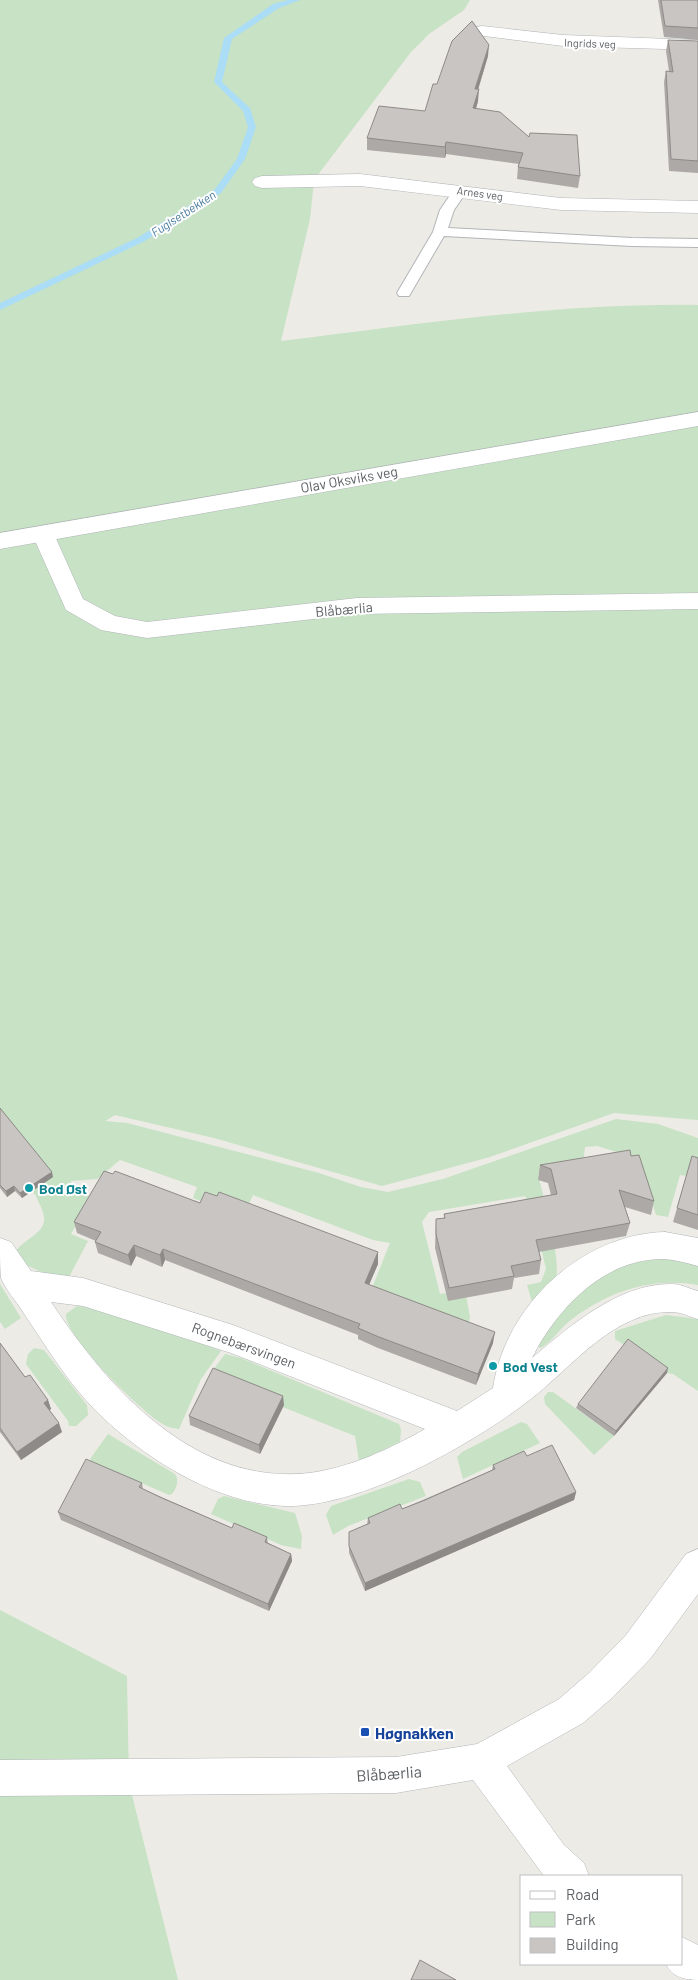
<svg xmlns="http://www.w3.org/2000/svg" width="698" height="1980" viewBox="0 0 698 1980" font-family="Barlow,sans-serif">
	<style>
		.green { fill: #c7e2c4 }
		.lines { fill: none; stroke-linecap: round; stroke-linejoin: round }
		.stream { fill: #acddf6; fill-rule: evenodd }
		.service-casing { stroke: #b2b5b8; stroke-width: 2 }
		.minor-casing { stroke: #b2b5b8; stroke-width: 1 }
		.tertiary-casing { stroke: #b2b5b8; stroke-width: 1 }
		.service { fill: #fff; fill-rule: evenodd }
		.minor { fill: #fff; fill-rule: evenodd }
		.tertiary { fill: #fff; fill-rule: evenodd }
		.wall { fill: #ada9a7 }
		.shaded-wall { fill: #8d8a88 }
		.building { fill: #c9c5c2; stroke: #8d8a88 }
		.culture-dot { fill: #0f9aa8; stroke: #fff; stroke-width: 2 }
		.transit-dot { fill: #1a4fb4; stroke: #fff; stroke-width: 2 }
		.labels { text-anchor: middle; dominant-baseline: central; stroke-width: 4; stroke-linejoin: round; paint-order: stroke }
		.far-street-label { font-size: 11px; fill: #5d6064; stroke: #fff }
		.far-water-label { font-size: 12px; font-style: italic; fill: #477a9e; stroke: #fff }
		.street-label { font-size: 14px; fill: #5d6064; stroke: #fff }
		.culture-label { font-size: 14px; font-weight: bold; fill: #0d838f; stroke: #fff; text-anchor: start }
		.near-transit-label { font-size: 16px; font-weight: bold; fill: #164399; stroke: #fff; text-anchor: start }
		.near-street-label { font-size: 16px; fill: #5d6064; stroke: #fff }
	</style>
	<rect width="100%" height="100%" fill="#edebe5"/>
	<path class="green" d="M0,0H470L464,10L429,34L411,52L314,180L310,219L281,341C420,324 558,303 698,305V1120L614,1113L490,1157L382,1186L214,1138L115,1115L105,1121L127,1123L319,1173L361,1187L388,1192L443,1179L616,1119L658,1124L698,1138V1158L695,1157L688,1176L680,1175L668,1217L656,1215L644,1174L626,1175L617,1152L597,1146L585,1147L584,1157L545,1165L538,1175C543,1195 563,1264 555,1280C551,1288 539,1296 532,1302L527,1285L541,1282L546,1269L532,1210L525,1196L429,1212L422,1222L440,1294L465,1290L470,1317L467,1332L370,1293L390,1243L373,1240L253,1195L245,1212L214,1206L193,1198L197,1187L120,1160L97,1179L71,1181L72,1188H79L91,1198L71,1234L88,1241L68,1279L43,1273L16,1260L15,1252C28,1234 54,1233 40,1205C37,1199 37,1196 32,1191L0,1113Z
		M651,1257L698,1259V1285C651,1277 610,1291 572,1319C560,1328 553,1341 541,1348L537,1346L570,1299L610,1270Z
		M0,1284L21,1318L5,1329L0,1322Z
		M77,1306C125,1308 176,1332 221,1351L201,1379L179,1429C172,1428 167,1427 161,1423C141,1411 63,1335 66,1314Z
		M666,1315L698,1319V1391L673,1374L667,1373L615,1339V1331Z
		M34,1348L44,1350L87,1405L88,1415L76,1426H69L68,1421L26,1364L28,1354Z
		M225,1354L241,1358L399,1424L401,1430L400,1442L359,1461L355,1436L208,1377Z
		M548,1392H553L614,1436L594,1455L545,1404L544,1397Z
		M521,1422L527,1424L540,1443L463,1479L457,1457L462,1452Z
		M108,1434L175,1474C179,1480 177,1488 172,1494L169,1495L91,1461L90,1459Z
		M409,1479L420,1482L426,1496L348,1526L333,1535L326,1515L331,1506Z
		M224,1496L295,1513L302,1536L301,1549L281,1545L211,1514L218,1499Z
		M0,1610L127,1676L129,1783L178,1980H0Z"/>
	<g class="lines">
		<path class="stream" d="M288,0H300L279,8L232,39L222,82L250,108L256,127L245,159L221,193L145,241L0,310V303L139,237L215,189L237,159L248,127L243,111L214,82L224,38L273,4Z"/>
		<g class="service-casing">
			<path id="service" d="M460,187L467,191L454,210L448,228L632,238L698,239V247L632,246L444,236L409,296H399L397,293L433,232L440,210L455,188Z"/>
		</g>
		<g class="minor-casing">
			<path id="minor" d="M482,26L563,35L698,40V50L563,46L476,35L473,31L476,27Z
				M360,174L561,198L698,201V213L561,210L360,186L262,188L255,186L252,182L255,178L262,176Z
				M43,526L51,529L54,534L83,599L115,616L147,622L357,598L698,593V609L357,614L147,638L101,630L66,610L32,534L35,529Z
				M665,1232L698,1238V1266C687,1263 676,1260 664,1259C605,1258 557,1308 532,1358C570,1326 619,1283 672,1284C681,1284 690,1289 698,1291V1319C690,1317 681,1312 672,1312C615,1310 572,1367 531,1399C473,1444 360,1508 285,1506C215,1504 142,1457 94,1409C66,1380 45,1345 23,1312C16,1301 6,1290 1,1278C0,1268 0,1250 0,1238L11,1242L31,1271L83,1278L233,1325L457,1411L493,1388C505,1306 581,1234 665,1232ZM51,1302L83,1306L231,1353L425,1429C390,1449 349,1468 309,1473C194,1486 108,1388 51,1302Z
				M698,1549V1594L650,1659L613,1697L583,1723L507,1766L564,1845L584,1863L589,1876H544L473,1780L396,1793L0,1796V1760L396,1757L477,1744L559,1699L589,1673L626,1635L686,1554Z
				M682,1937L698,1945V1980C685,1980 672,1977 666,1964H682Z"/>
		</g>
		<g class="tertiary-casing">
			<path id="tertiary" d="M698,412V426L0,549V533Z"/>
		</g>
		<use href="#service" class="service"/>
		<use href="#minor" class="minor"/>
		<use href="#tertiary" class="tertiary"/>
	</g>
	<path class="wall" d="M658,0H698V40L664,37Z
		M668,40L698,41V173L669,171L664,82L666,71H669L666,51Z
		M488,56L478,89V101L476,108L529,137L580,176L578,188L517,179L518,167L519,164L446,154L445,158L367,150V138L425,111L437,84Z
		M0,1108L53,1177L22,1198L15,1191L7,1197L0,1188Z
		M631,1156L654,1201L651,1215L625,1207L630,1223L626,1236L539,1252L541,1260L539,1274L514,1278L512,1289L448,1301L435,1248L436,1219L444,1218V1214L551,1195L548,1183L538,1180L540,1165Z
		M692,1156L698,1158V1230L673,1222Z
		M113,1174L200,1203L378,1252V1264L369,1285L493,1343L476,1385L378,1348L358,1339V1335L165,1260L162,1267L136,1256L131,1266L98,1253L95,1242L96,1241L77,1233L74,1222Z
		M0,1343L25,1377L48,1400L51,1409L49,1410L62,1432L21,1460L0,1432Z
		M667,1373L614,1436L576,1408L578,1404Z
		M284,1405L260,1454L190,1425L189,1416Z
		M527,1456L576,1492L574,1500L365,1591L349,1553V1532L367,1525L368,1518L402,1509L492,1470L493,1465Z
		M142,1483L143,1489L232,1528L267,1537L268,1543L291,1554L292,1561L269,1611L61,1520L58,1512Z"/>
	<path class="shaded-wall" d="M489,45L488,56L475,100V89Z
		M479,89L478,101L473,119V108Z
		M446,142V154L445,158V147Z
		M52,1172L53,1177L22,1198L20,1193Z
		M14,1186L15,1191L7,1197L6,1191Z
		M134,1245L136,1256L131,1266L128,1255Z
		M163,1249L165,1260L162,1267L160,1255Z
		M378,1252V1264L365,1294V1283Z
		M495,1332L493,1343L476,1385L478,1374Z
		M668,1368L667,1373L614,1436L616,1431Z
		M283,1396L284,1405L260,1454L259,1445Z
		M48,1400L51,1409L47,1412L44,1403Z
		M59,1423L62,1432L21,1460L17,1452Z
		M576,1492L574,1500L365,1591V1583Z
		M291,1554L292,1561L269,1611L268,1604Z"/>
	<path class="building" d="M661,0H698V28L665,26Z
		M472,21L489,45L475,89H479L473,108L500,112L529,137L530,133L577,135L580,176L518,167L523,153L446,142L445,147L367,138L379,106L425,111L433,84H437L452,41Z
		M668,40L698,41V161L671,159L666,71L673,72Z
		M0,1108L52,1172L20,1193L14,1186L6,1191L0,1185Z
		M630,1150L631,1156L639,1155L654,1201L619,1190L630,1223L536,1240L541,1260L511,1266L514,1276L449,1288L436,1234V1219L445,1218L444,1214L557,1194L551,1169L540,1165Z
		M692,1156L698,1158V1215L677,1208Z
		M104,1171L113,1174L115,1171L200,1203L205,1192L217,1196L219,1192L378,1252L365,1283L495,1332L478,1374L379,1337L358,1328L360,1324L163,1249L160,1255L134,1245L128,1255L95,1242L101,1232L74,1222Z
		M628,1339L668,1368L616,1431L578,1404Z
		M0,1343L25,1377L30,1375L48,1400L44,1403L59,1423L17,1452L0,1428Z
		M213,1368L283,1396L259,1445L189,1416Z
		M552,1445L576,1492L365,1583L349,1546V1532L370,1523L368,1518L400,1504L402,1509L425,1500L495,1469L493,1465L524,1451L527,1456Z
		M86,1459L142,1483L139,1487L162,1498L232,1528L234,1523L267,1537L265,1542L291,1554L268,1604L58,1512Z
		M420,1960L456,1980H411Z"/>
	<g class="culture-dot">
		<circle cx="29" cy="1188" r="5"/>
		<circle cx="493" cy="1366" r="5"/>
	</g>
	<rect class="transit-dot" x="360" y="1727" width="10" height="10" rx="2.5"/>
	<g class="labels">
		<g class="far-street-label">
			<text transform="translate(590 43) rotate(2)">Ingrids veg</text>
			<text transform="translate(480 193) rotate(8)">Arnes veg</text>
		</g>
		<g class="far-water-label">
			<text transform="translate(183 213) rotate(-33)">Fuglsetbekken</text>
		</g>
		<g class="street-label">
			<text transform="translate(349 479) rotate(-10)">Olav Oksviks veg</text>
			<text transform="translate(344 609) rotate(-5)">Blåbærlia</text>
			<text transform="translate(244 1345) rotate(20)">Rognebærsvingen</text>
		</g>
		<g class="culture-label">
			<text x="39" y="1188">Bod Øst</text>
			<text x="503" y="1366">Bod Vest</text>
		</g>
		<g class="near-transit-label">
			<text x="375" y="1732">Høgnakken</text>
		</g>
		<g class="near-street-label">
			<text transform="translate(389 1773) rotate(-4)">Blåbærlia</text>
		</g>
	</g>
	<rect x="520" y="1875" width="162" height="90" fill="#ffffff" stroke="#bebfc1"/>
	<rect x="530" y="1891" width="25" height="8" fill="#ffffff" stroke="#bebfc1"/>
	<text x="566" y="1900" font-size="15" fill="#5d6064">Road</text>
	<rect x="530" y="1912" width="25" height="15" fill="#c7e2c4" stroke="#bebfc1"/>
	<text x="566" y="1925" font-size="15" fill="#5d6064">Park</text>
	<rect x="530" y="1938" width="25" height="15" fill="#c9c5c2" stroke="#bebfc1"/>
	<text x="566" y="1950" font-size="15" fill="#5d6064">Building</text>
</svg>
